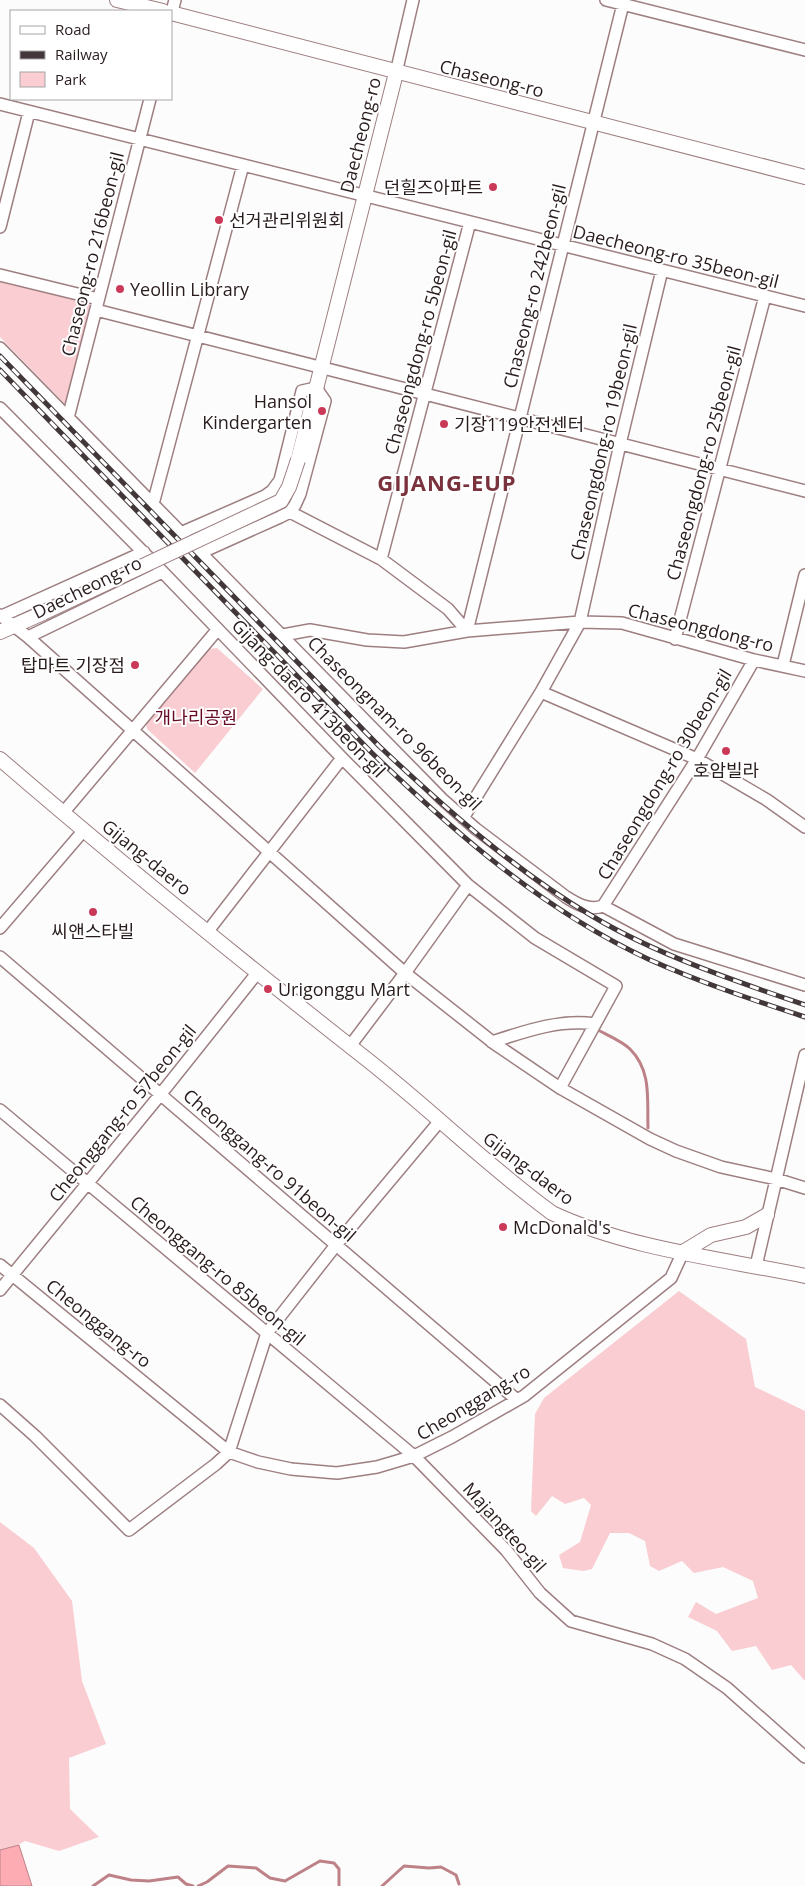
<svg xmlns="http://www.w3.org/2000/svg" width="805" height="1886" viewBox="0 0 805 1886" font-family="'Open Sans','Noto Sans KR',sans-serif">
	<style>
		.green { fill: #f9cdd1 }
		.water { fill: #fdacb4; stroke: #bd8187 }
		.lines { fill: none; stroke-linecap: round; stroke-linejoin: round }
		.stream { stroke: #bd8187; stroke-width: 3 }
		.minor-casing { stroke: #9e7f81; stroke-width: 14 }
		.major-casing { stroke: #9e7f81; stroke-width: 16 }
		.minor { stroke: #fff; stroke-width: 11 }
		.major { stroke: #fff; stroke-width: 14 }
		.rail-casing { stroke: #433839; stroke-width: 5 }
		.rail { stroke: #fff; stroke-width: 3; stroke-dasharray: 9; stroke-linecap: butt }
		.major-bridge-casing { stroke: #9e7f81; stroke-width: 16; stroke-linecap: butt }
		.major-bridge { stroke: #fff; stroke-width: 14 }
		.poi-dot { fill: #ca3a58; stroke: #fff; stroke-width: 2 }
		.labels { text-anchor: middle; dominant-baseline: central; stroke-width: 4; stroke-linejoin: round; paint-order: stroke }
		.street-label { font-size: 18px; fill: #291c1d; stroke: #fff }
		.poi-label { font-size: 18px; fill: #291c1d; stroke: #fff; text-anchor: start }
		.park-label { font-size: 18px; fill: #670923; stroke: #fff }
		.district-label { font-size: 22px; font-weight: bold; letter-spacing: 1px; fill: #7a323d; stroke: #fff }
	</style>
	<rect width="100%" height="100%" fill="#fcfcfc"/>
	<path class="green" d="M0,278L91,302L67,400L64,403L0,337Z
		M217,648L263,689L195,773L147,729L146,722L209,649Z
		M679,1291L746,1339L755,1387L805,1411V1681L791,1665L772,1670L756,1646L732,1651L717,1631L688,1617L696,1602L716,1614L758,1598L753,1581L723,1567L694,1573L682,1561L659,1571L650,1566L645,1541L629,1533H610L592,1569L583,1571L563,1568L559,1555L580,1542L591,1505L584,1498L565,1504L552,1496L536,1516L531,1511L535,1414L544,1398Z
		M0,1522L34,1548L72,1601L82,1681L106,1744L69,1758L70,1809L99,1837L59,1851L25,1841L0,1855Z"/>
	<path class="water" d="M19,1845L32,1886H0V1850Z"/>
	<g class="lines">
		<path class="stream" d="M596,1029C607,1035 622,1041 630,1049C652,1071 647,1100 648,1128
			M93,1886L109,1875L131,1880L149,1881L178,1877L186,1884L193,1886
			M198,1886L207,1882L228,1866L256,1868L270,1878L285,1881L320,1861L334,1863L339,1869V1886
			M382,1886L404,1866L429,1868L441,1867L456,1875L459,1884"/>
		<g class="minor-casing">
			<path id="minor" d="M606,0L805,50
				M171,15L175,0
				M396,73L413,0
				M0,104L805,306
				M0,227L29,112
				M0,275L98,299
				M96,310L805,491
				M0,348L442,799L476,829L566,897C577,904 589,911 603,906
				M0,408L152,561L345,761L468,885L535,938L616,986L560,1088
				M68,418L150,99
				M153,504L243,165
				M290,512L381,559L448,609L467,631
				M183,532L265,496L272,491L280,480L302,391L316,388L325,401L300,494L295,505L290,512L280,517L202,552
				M381,559L470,222
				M0,615L28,637L405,973L495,1044L560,1088L650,1139L676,1151L721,1167L776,1179L805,1188
				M2,616L144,552
				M467,631L624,0
				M283,635L310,630L367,640L404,642L467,631L580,622L622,623L754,660L805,671
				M28,637L162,572
				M675,639L765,296
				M783,665L805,575
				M541,692L697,759L767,800L805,827
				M63,813L218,629
				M463,818L541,692L580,622L620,444L662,270
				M603,906L697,759L754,660
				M603,906L674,944L805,985
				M0,928L84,830
				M208,931L342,758
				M0,957L517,1400
				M492,1042C526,1031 559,1019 595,1024
				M350,1046L405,973L468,885
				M0,1110L414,1456L506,1550L540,1593L571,1621L652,1644L685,1659L727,1688L805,1757
				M0,1265L229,1452L258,1462L291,1469L337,1473L377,1467L414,1456L452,1437L524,1396L671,1278L683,1252
				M756,1266L805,1055
				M0,1290L160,1095L258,972
				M0,1405L35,1436L129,1530L216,1464L229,1452L267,1333L336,1245L439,1122"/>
		</g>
		<g class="major-casing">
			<path id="major" d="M117,0L163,11
				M171,13L805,177
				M298,460L396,73
				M0,632L43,613
				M0,759C117,860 238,958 360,1054C426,1105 485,1164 552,1213C629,1249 723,1259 805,1276
				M683,1252L711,1235L746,1227L767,1215"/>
		</g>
		<use href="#minor" class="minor"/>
		<use href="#major" class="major"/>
		<g class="rail-casing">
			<path id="rail" d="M0,356L379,746C446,809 513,869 592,916C655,954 735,981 805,1005
				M0,370L372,753C455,833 543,910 648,959C699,982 753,1000 805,1017"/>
		</g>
		<use href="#rail" class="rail"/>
		<g class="major-bridge-casing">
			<path id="major-bridge" d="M43,613L281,501L289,487L298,460"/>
		</g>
		<use href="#major-bridge" class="major-bridge"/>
	</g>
	<g class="poi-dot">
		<circle cx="493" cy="187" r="5"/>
		<circle cx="219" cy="220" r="5"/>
		<circle cx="120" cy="289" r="5"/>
		<circle cx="322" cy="411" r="5"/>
		<circle cx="444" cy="424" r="5"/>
		<circle cx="135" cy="665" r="5"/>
		<circle cx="726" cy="751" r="5"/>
		<circle cx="93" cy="912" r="5"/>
		<circle cx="268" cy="989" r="5"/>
		<circle cx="503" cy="1227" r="5"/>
	</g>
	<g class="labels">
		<g class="street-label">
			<text transform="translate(492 78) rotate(14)">Chaseong-ro</text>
			<text transform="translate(360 135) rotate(-76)">Daecheong-ro</text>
			<text transform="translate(92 254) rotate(-76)">Chaseong-ro 216beon-gil</text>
			<text transform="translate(676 256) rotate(14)">Daecheong-ro 35beon-gil</text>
			<text transform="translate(534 286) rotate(-76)">Chaseong-ro 242beon-gil</text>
			<text transform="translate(420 342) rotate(-75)">Chaseongdong-ro 5beon-gil</text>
			<text transform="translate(603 442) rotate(-77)">Chaseongdong-ro 19beon-gil</text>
			<text transform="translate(703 463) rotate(-75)">Chaseongdong-ro 25beon-gil</text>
			<text transform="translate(87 587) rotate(-26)">Daecheong-ro</text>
			<text transform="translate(701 627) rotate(14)">Chaseongdong-ro</text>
			<text transform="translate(309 698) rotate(46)">Gijang-daero 413beon-gil</text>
			<text transform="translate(395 723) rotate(45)">Chaseongnam-ro 96beon-gil</text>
			<text transform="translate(664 774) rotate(-59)">Chaseongdong-ro 30beon-gil</text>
			<text transform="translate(147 857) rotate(39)">Gijang-daero</text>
			<text transform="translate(122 1113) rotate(-51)">Cheonggang-ro 57beon-gil</text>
			<text transform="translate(270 1165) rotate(41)">Cheonggang-ro 91beon-gil</text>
			<text transform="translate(529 1168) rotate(37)">Gijang-daero</text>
			<text transform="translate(218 1270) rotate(40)">Cheonggang-ro 85beon-gil</text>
			<text transform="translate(99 1323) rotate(39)">Cheonggang-ro</text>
			<text transform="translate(473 1402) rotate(-31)">Cheonggang-ro</text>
			<text transform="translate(505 1527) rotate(48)">Majangteo-gil</text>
		</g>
		<g class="poi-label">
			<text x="483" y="187" text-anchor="end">던힐즈아파트</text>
			<text x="229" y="220">선거관리위원회</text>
			<text x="130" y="289">Yeollin Library</text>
			<text x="312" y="401" text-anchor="end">Hansol<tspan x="312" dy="21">Kindergarten</tspan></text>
			<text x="454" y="424">기장119안전센터</text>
			<text x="125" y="665" text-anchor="end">탑마트 기장점</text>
			<text x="726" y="770" text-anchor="middle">호암빌라</text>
			<text x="93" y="931" text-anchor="middle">씨앤스타빌</text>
			<text x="278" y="989">Urigonggu Mart</text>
			<text x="513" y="1227">McDonald's</text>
		</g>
		<g class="park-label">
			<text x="196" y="717">개나리공원</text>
		</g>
		<g class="district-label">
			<text x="447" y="482">GIJANG-EUP</text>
		</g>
	</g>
	<rect x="10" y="10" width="162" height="90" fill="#ffffff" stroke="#a9a4a5"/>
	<rect x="20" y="26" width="25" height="8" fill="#ffffff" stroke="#a9a4a5"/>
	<text x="55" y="35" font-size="15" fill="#291c1d">Road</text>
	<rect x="20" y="51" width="25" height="8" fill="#433839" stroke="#a9a4a5"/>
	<text x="55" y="60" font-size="15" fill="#291c1d">Railway</text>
	<rect x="20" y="72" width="25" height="15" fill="#f9cdd1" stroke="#a9a4a5"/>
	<text x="55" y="85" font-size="15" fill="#291c1d">Park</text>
</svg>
